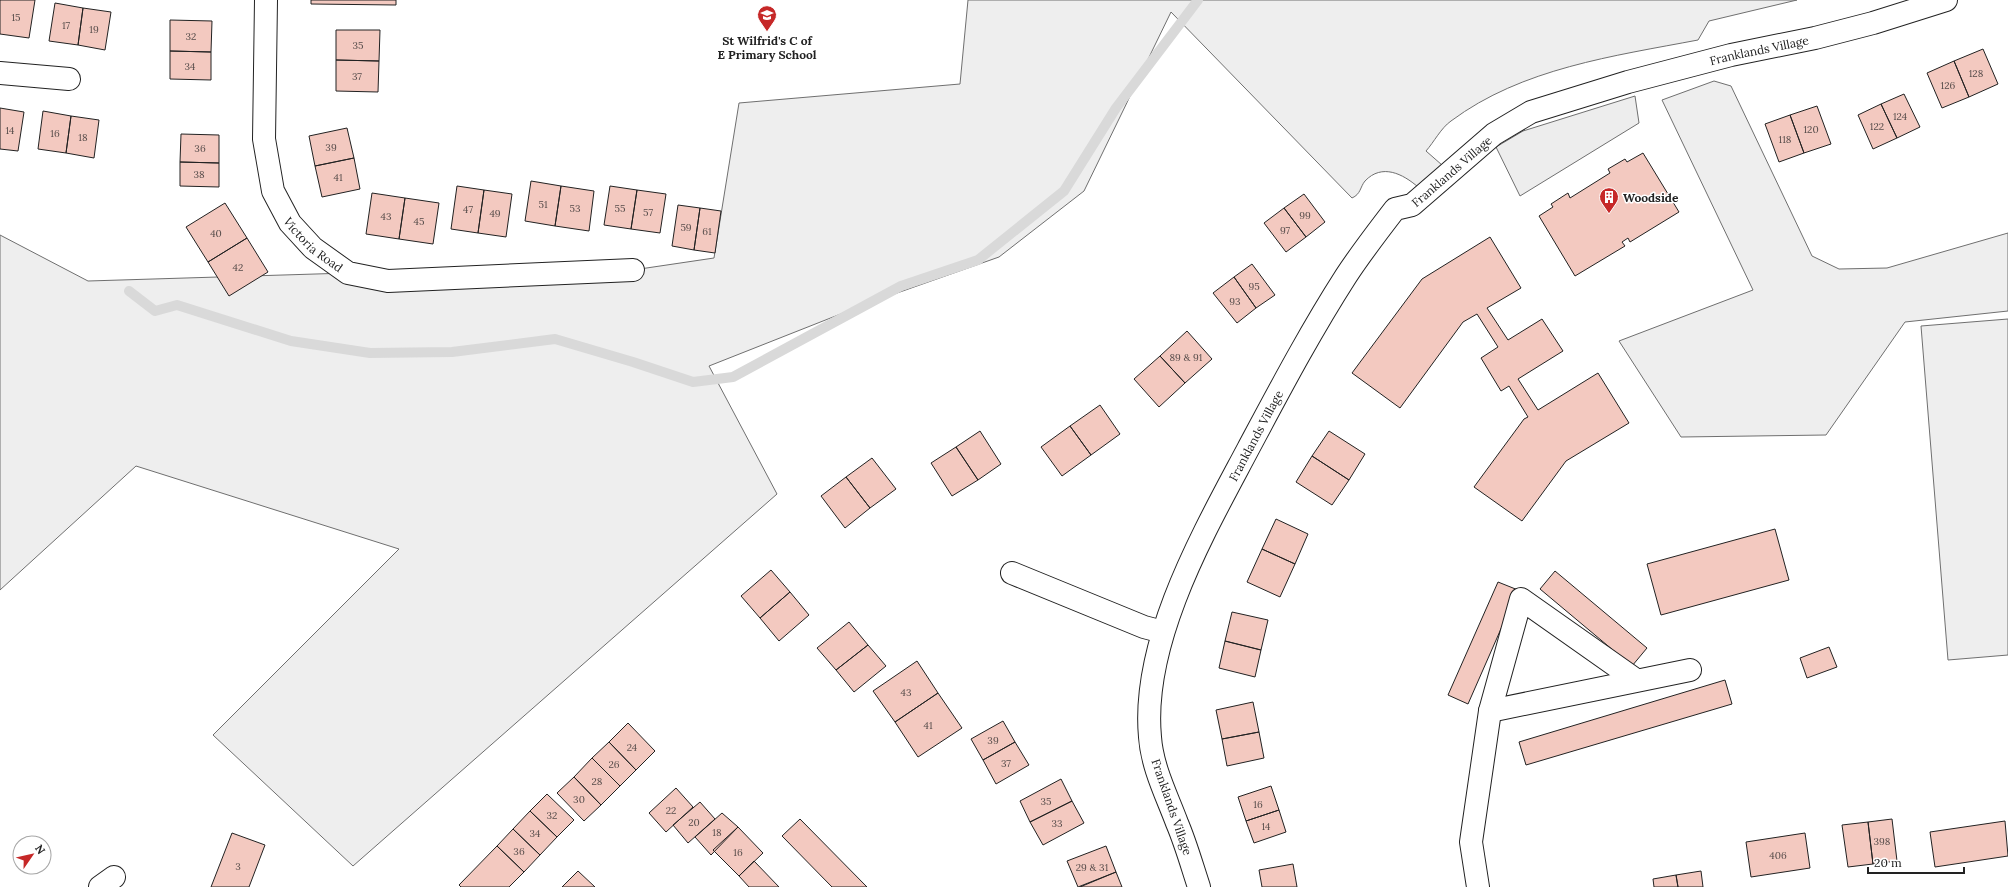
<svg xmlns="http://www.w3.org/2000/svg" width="2008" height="887" viewBox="0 0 2008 887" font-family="Lora,serif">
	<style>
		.green { fill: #eee; stroke: #6f6f6f }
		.parking { fill: #ededed; stroke: #6f6f6f }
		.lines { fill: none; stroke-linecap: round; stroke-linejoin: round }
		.stream { stroke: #d9d9d9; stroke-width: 10 }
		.building { fill: #f3c9c0; stroke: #222 }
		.minor-casing { stroke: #222; stroke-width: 24 }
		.minor { stroke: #fff; stroke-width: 22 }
		.labels { text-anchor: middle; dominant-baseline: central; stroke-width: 3; stroke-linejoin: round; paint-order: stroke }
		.number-label { font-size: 10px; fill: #564c4a }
		.poi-label { font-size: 12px; font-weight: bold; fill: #222; stroke: #fff }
		.street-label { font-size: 12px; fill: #222; stroke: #fff }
	</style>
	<rect width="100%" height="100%" fill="#fff"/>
	<path class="green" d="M968,0H1797L1709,21L1698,40C1614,56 1522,68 1451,121C1441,128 1434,142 1426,151L1442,165L1418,187C1403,174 1382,163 1365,181C1360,187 1361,194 1352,198L1171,12L1084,191L999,257L866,304L709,366L777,494L353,866L213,735L399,549L136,466L0,590V235L88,281L348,273L633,270L714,258L739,103L960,84Z
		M1714,81L1731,86L1812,256L1839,269L1887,268L2008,233V311L1905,322L1826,435L1681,437L1619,341L1753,290L1662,100Z
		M2008,319V655L1948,660L1921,326Z"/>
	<path class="parking" d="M1635,96L1639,123L1520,196L1496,147L1523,131Z"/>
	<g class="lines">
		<path class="stream" d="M129,291L155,311L177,305L291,341L370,353L452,352L555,339L633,362L693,382L733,377L901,286L978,260L1064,191L1116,108L1198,0"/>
	</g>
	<path class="building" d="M0,0H35L29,38L0,34Z
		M311,0H396V5L311,4Z
		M55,3L83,8L78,45L49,41Z
		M83,8L111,12L105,50L78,45Z
		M170,20L212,21L211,52L170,51Z
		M336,30H380L379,61L336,60Z
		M1983,49L1998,84L1969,97L1954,61Z
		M170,51L211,52V80L170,79Z
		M336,60L379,61L378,92L336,91Z
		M1954,61L1969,97L1942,108L1927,73Z
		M1904,94L1920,127L1897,138L1881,104Z
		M1881,104L1897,138L1873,149L1858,115Z
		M1817,106L1831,144L1804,153L1790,115Z
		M0,108L24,112L18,151L0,149Z
		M43,111L71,116L66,153L38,149Z
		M1790,115L1804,153L1779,162L1765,124Z
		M71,116L99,120L94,158L66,153Z
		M347,128L354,158L315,166L309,136Z
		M181,134L219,135V163L180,162Z
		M1643,153L1679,212L1630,242L1628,238L1622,242L1625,246L1575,276L1539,216L1553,207L1551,204L1568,193L1570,198L1610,173L1608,169L1625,159L1627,162Z
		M354,158L360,189L322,197L315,166Z
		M180,162L219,163V187L180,186Z
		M531,181L561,186L555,226L525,221Z
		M457,186L484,190L478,233L451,229Z
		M561,186L594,191L589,231L555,226Z
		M610,186L637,190L631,229L604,225Z
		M484,190L512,194L506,237L478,233Z
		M637,190L666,194L660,233L631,229Z
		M372,193L405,198L399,239L366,234Z
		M1304,194L1325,222L1306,237L1284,208Z
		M405,198L439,203L433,244L399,239Z
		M225,203L247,238L208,262L186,227Z
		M678,205L700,208L694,250L672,246Z
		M700,208L721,211L715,253L694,250Z
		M1284,208L1306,237L1286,252L1264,223Z
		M1490,237L1521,288L1487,308L1508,340L1542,319L1563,351L1518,379L1538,410L1598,373L1629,423L1566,461L1522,521L1474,487L1524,419L1528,417L1509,386L1501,391L1481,358L1498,347L1477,314L1463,322L1400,408L1352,373L1422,279Z
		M247,238L268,272L229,296L208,262Z
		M1252,264L1275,295L1256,308L1234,277Z
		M1234,277L1256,308L1237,323L1213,293Z
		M1187,331L1212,359L1185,383L1160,356Z
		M1160,356L1185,383L1159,407L1134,379Z
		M1100,405L1120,434L1091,455L1070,426Z
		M1070,426L1091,455L1062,476L1041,447Z
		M980,431L1001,464L978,480L956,447Z
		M1329,431L1365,454L1349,480L1312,456Z
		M956,447L978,480L952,496L931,463Z
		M1312,456L1349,480L1332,505L1296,482Z
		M872,458L896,489L870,508L846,477Z
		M846,477L870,508L845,528L821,496Z
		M1276,519L1308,534L1295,564L1262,549Z
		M1775,529L1789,580L1661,615L1647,564Z
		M1262,549L1295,564L1280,597L1247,582Z
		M771,570L790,592L760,618L741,596Z
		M1555,571L1647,648L1632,666L1540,589Z
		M1498,582L1518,590L1468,704L1448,695Z
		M790,592L809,615L779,641L760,618Z
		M1232,612L1268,620L1261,650L1225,641Z
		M849,622L868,645L836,670L817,648Z
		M1225,641L1261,650L1255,677L1219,668Z
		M868,645L886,666L854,692L836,670Z
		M1829,647L1837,667L1807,678L1800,658Z
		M917,661L938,693L895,722L873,691Z
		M1725,680L1732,704L1526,765L1519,742Z
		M938,693L962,728L918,757L895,722Z
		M1253,702L1259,732L1222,739L1216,710Z
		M1003,721L1015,742L983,760L971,739Z
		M628,723L655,751L636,770L609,742Z
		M1259,732L1264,758L1227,766L1222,739Z
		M609,742L636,770L620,786L592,758Z
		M1015,742L1029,765L996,784L983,760Z
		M592,758L620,786L601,805L574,777Z
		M574,777L601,805L584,821L557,793Z
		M1061,779L1072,801L1030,822L1020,801Z
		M1271,786L1279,810L1246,821L1238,797Z
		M676,788L693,807L666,832L649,813Z
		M547,794L574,820L557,837L530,811Z
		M1072,801L1084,823L1043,845L1030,822Z
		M700,802L715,819L688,843L673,825Z
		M1279,810L1286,832L1254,843L1246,821Z
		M530,811L557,837L540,855L513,829Z
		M722,813L738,827L711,855L695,837Z
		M800,819L867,887H832L782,836Z
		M1892,819L1897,861L1873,864L1868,822Z
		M2005,821L2008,856L1935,867L1930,832Z
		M1868,822L1873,864L1848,867L1842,825Z
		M738,827L763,853L739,876L713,850Z
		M513,829L540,855L524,872L497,846Z
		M232,833L265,845L249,887H211Z
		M1805,833L1810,868L1751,877L1746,842Z
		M497,846L524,872L509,887H461L459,885Z
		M1106,846L1116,872L1078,887L1067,861Z
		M754,861L779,887H749L739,876Z
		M1293,864L1297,887H1262L1259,870Z
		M578,871L595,887H562Z
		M1701,871L1703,887H1678L1676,875Z
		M1116,872L1122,887H1080Z
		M1676,875L1678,887H1654L1653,879Z"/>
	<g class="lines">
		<g class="minor-casing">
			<g id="minor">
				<path id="s1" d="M266,0L264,139L273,191L290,223L313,248L348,273L388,281L633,270"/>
				<path d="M0,73L69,79"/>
				<path d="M1012,573L1144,627L1163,632"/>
				<path d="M1490,711L1690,670"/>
				<path d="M100,887L114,877"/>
				<path id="s2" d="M1199,887C1192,866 1186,844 1177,823C1167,796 1152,767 1150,737C1141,641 1204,532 1248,449C1279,391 1310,332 1346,276C1361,253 1378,231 1395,209L1412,205L1494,134L1531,112L1628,82L1731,55L1815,38L1873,23L1946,0"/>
				<path d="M1478,887L1471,842L1490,711L1521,599L1636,680"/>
			</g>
		</g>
		<use href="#minor" class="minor"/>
	</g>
	<defs>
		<g id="school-pin" transform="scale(1)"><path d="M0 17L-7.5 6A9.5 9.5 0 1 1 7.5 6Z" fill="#c62828" stroke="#fff"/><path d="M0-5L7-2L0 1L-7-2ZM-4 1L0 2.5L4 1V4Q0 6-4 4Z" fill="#fff"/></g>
		<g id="building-pin" transform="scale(1)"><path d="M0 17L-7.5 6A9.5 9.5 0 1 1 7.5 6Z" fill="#c62828" stroke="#fff"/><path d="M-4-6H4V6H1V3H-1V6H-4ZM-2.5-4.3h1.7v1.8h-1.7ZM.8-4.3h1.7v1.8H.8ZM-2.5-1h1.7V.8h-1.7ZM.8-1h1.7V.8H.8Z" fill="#fff"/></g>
	</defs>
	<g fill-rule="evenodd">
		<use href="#school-pin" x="767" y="15"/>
		<use href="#building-pin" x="1609" y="197"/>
	</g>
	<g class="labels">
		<g class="number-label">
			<text x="16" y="17">15</text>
			<text x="66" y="25">17</text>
			<text x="94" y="29">19</text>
			<text x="191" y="36">32</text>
			<text x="358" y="45">35</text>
			<text x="190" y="66">34</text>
			<text x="1976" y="73">128</text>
			<text x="357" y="76">37</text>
			<text x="1948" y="85">126</text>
			<text x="1900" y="116">124</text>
			<text x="1877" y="126">122</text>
			<text x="1811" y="129">120</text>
			<text x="10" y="130">14</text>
			<text x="55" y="133">16</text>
			<text x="83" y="137">18</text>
			<text x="1785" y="139">118</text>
			<text x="331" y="147">39</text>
			<text x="200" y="148">36</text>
			<text x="199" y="174">38</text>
			<text x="338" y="177">41</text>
			<text x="543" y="204">51</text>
			<text x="575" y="208">53</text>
			<text x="620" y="208">55</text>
			<text x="468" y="209">47</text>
			<text x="648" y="212">57</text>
			<text x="495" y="213">49</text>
			<text x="1305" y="215">99</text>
			<text x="386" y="216">43</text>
			<text x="419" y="221">45</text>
			<text x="686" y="227">59</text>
			<text x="1285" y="230">97</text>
			<text x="707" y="231">61</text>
			<text x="216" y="233">40</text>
			<text x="238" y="267">42</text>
			<text x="1254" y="286">95</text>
			<text x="1235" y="301">93</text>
			<text x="1186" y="357">89 &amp; 91</text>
			<text x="906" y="692">43</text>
			<text x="928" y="725">41</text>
			<text x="993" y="740">39</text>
			<text x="632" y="747">24</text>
			<text x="1006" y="763">37</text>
			<text x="614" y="764">26</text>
			<text x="597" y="781">28</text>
			<text x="579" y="799">30</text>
			<text x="1046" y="801">35</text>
			<text x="1258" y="804">16</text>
			<text x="671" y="810">22</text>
			<text x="552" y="815">32</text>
			<text x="694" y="822">20</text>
			<text x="1057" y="823">33</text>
			<text x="1266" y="826">14</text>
			<text x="717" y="832">18</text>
			<text x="535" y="833">34</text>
			<text x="1882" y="841">398</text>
			<text x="519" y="851">36</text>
			<text x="738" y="852">16</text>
			<text x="1778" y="855">406</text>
			<text x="238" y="866">3</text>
			<text x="1092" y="867">29 &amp; 31</text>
		</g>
		<g class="poi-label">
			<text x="767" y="40">St Wilfrid's C of<tspan x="767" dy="14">E Primary School</tspan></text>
			<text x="1623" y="197" text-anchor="start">Woodside</text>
		</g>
		<g class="street-label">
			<text stroke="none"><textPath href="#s2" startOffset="1154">Franklands Village</textPath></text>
			<text stroke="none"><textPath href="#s2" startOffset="818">Franklands Village</textPath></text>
			<text stroke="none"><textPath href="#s1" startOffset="260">Victoria Road</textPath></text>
			<text stroke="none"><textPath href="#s2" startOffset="482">Franklands Village</textPath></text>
			<text transform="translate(1172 807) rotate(71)">Franklands Village</text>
		</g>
	</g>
	<g transform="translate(32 855) rotate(56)"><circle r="19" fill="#ffffff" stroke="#a7a7a7"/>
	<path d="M0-3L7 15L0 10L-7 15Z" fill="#c62828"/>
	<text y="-6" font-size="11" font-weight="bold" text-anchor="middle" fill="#222222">N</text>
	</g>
	<path d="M1868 867v6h96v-6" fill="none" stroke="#222222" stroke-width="2"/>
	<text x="1874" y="867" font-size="12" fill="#222222" stroke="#ffffff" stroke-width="3" paint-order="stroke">20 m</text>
</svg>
